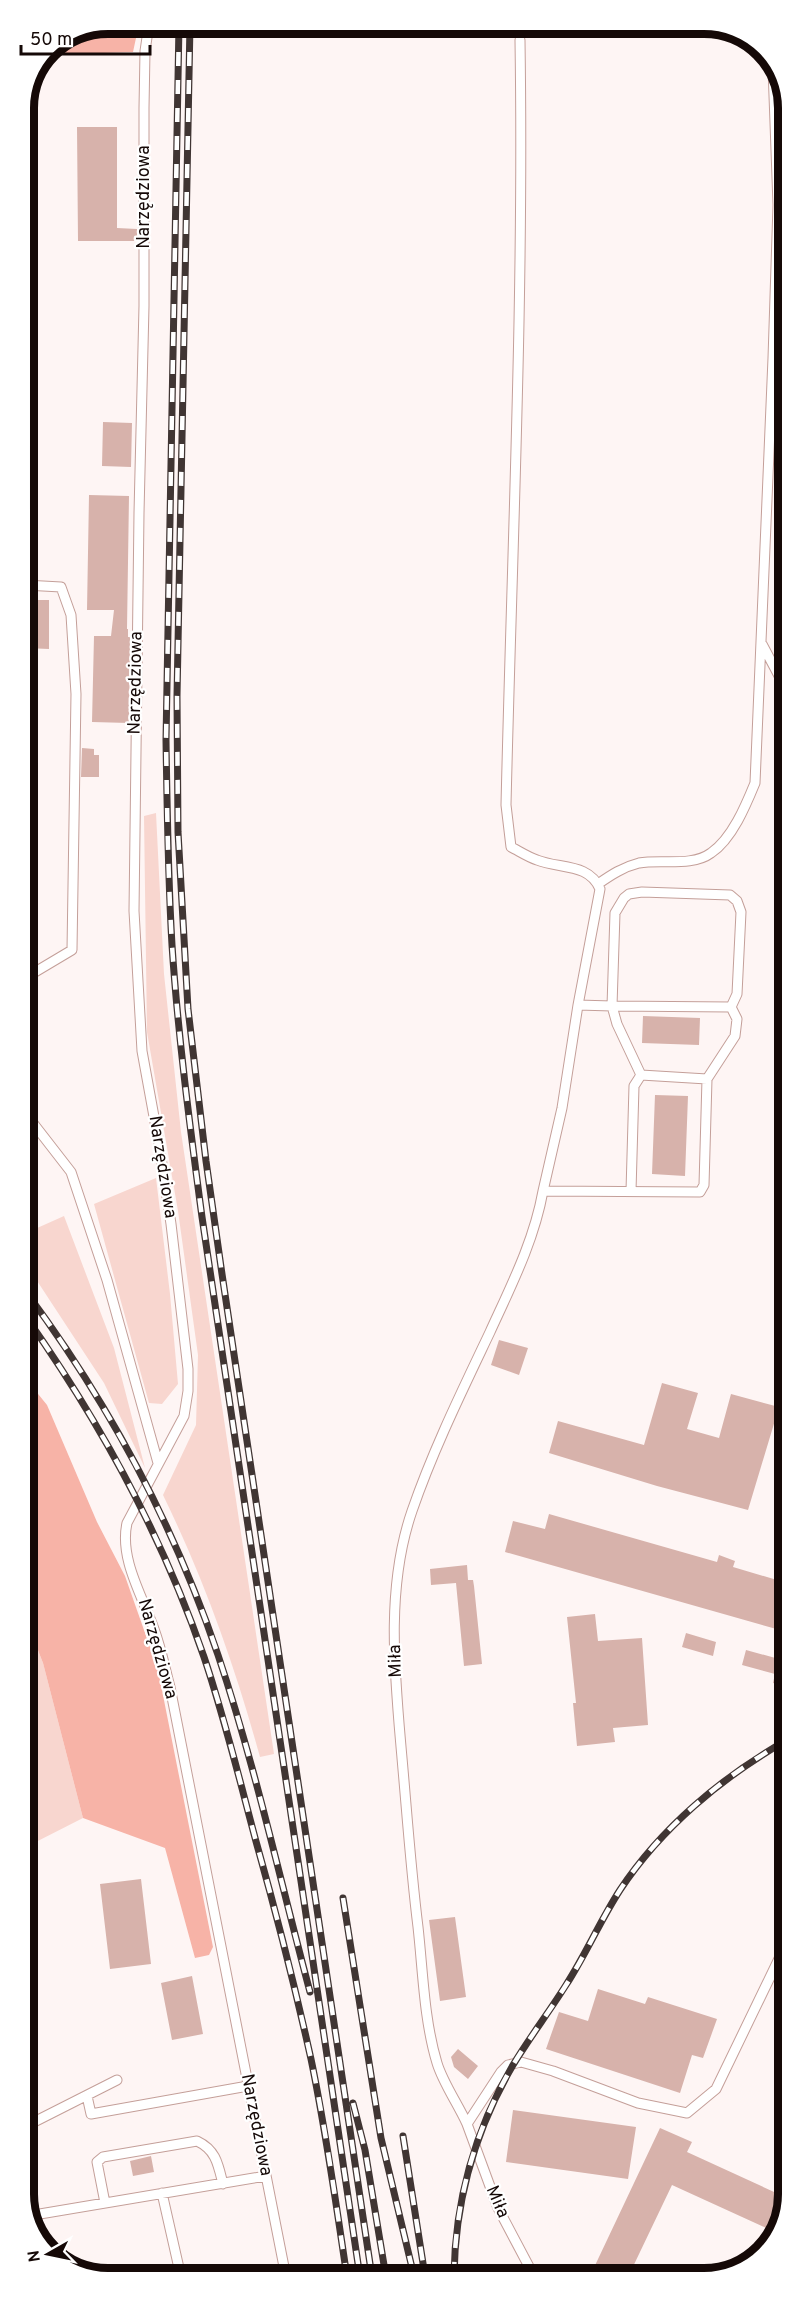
<svg xmlns="http://www.w3.org/2000/svg" width="812" height="2302" viewBox="0 0 812 2302" font-family="Overpass,sans-serif">
	<style>
		.green { fill: #f8d6cf }
		.forest { fill: #f7b3a7 }
		.building { fill: #d7b2ab }
		.lines { fill: none; stroke-linecap: round; stroke-linejoin: round }
		.service-casing { stroke: #c49f99; stroke-width: 11 }
		.service { stroke: #fff; stroke-width: 9 }
		.rail-casing { stroke: #403533; stroke-width: 7 }
		.rail { stroke: #fff; stroke-width: 4.5; stroke-dasharray: 14; stroke-linecap: butt }
		.labels { text-anchor: middle; dominant-baseline: central; stroke-width: 4.5; stroke-linejoin: round; paint-order: stroke }
		.street-label { font-size: 18px; fill: #150907; stroke: #fff }
		.rim { fill: none; stroke: #150907; stroke-width: 8 }
	</style>
	<rect width="100%" height="100%" fill="#fef5f4"/>
	<path class="green" d="M156,813L164,974L181,1132L274,1754L260,1757C235,1666 204,1579 163,1495L196,1425L198,1355L178,1211L147,1032L144,816Z
		M156,1178L170,1294L178,1384L162,1404L149,1403L94,1204Z
		M64,1216L114,1348L145,1468L104,1383L26,1264V1233Z
		M26,1620L43,1663L83,1818L26,1847Z"/>
	<path class="forest" d="M109,24H139L133,52L46,55L49,49Z
		M26,1379L47,1405L97,1522L125,1576L158,1670L213,1947L209,1955L195,1958L165,1848L83,1818L43,1663L26,1620Z"/>
	<path class="building" d="M77,127H117V228L137,229V241H78Z
		M103,422L132,423L131,467L102,466Z
		M89,495L129,496L127,629H128V637H130L129,723L92,722L94,636H111L114,610H87Z
		M25,600H49V649L25,648Z
		M82,748L94,749V755H99V777H81Z
		M643,1016L700,1018L699,1045L642,1043Z
		M655,1095L688,1096L685,1176L652,1174Z
		M499,1340L528,1348L519,1375L491,1365Z
		M662,1383L698,1393L687,1429L719,1438L731,1394L779,1407L748,1510L657,1486L549,1453L558,1421L644,1445Z
		M549,1514L717,1562L719,1555L735,1561L733,1567L787,1583V1632L505,1552L513,1521L545,1529Z
		M467,1565L468,1580H473L474,1586L482,1664L464,1666L456,1583L431,1585L430,1569Z
		M595,1614L598,1641L642,1638L648,1725L613,1728L615,1742L577,1746L573,1703H576L567,1617Z
		M686,1633L716,1642L713,1656L682,1647Z
		M783,1645L787,1646V1687L773,1683L775,1674L742,1665L746,1650L779,1659Z
		M141,1879L151,1964L110,1969L100,1884Z
		M455,1917L466,1997L440,2001L429,1920Z
		M192,1976L203,2034L172,2040L161,1983Z
		M598,1989L645,2004L648,1997L717,2019L703,2058L692,2055L680,2093L546,2049L559,2012L588,2021Z
		M458,2049L478,2066L468,2079L454,2067L451,2057Z
		M513,2110L636,2127L628,2179L506,2162Z
		M660,2128L692,2142L687,2152L785,2197L775,2232L672,2185L629,2275L590,2276Z
		M151,2156L154,2172L133,2176L130,2161Z"/>
	<g class="lines">
		<g class="service-casing">
			<path id="service" d="M149,24L145,51L144,108V306L139,513L134,911L142,1051L159,1144L171,1224L188,1369V1391L184,1416L127,1523C119,1559 143,1597 154,1629C161,1648 165,1668 170,1687L286,2277
				M520,40C524,295 512,550 506,805L511,847C519,851 528,857 537,860C560,869 589,863 600,889L578,1005L562,1108L543,1191
				M25,585L61,587L71,615L76,694L72,950L25,978
				M762,644L786,689
				M598,884C611,875 623,867 639,863C661,859 692,867 711,853C732,839 746,805 755,783L773,358L778,205L773,68
				M578,1005L612,1006L615,913L624,898L629,894L642,892L730,895L737,901L741,912L737,994L731,1007
				M641,1075L707,1079
				M26,1114L71,1172L107,1280L158,1463
				M87,2096L91,2114L248,2086
				M34,2122L117,2080
				M467,2124C458,2104 443,2083 437,2063C424,2020 423,1972 418,1927C411,1871 407,1814 402,1758C395,1677 385,1589 412,1511C433,1450 462,1391 490,1332C511,1286 534,1241 543,1191L700,1192L704,1185L707,1079L735,1036L737,1019L731,1007L612,1006L617,1024L641,1075L634,1086L631,1191
				M162,2193L181,2277
				M105,2203L97,2162L103,2157L197,2141C216,2150 218,2164 223,2184
				M28,2216L266,2176
				M534,2276L498,2208L467,2124L501,2072L508,2065L521,2062L553,2071L638,2103L687,2113L716,2089L788,1940"/>
		</g>
		<use href="#service" class="service"/>
		<g class="rail-casing">
			<path id="rail" d="M179,24L166,740C167,809 168,877 172,945C178,1036 190,1127 202,1217L360,2277
				M190,24L177,696L178,832L188,1009L206,1161L222,1274L372,2277
				M26,1292C108,1402 174,1525 218,1655C255,1765 280,1880 310,1992
				M26,1317C100,1422 162,1535 204,1657C225,1719 240,1782 257,1845C277,1916 295,1987 311,2059C326,2131 336,2204 347,2277
				M343,1898L381,2138L414,2276
				M353,2103L365,2150L386,2277
				M403,2136L425,2276
				M454,2276C455,2200 475,2130 513,2065C530,2037 549,2012 566,1985C586,1954 600,1921 620,1890C661,1828 722,1777 787,1740"/>
		</g>
		<use href="#rail" class="rail"/>
	</g>
	<g class="labels">
		<g class="street-label">
			<text transform="translate(144 197) rotate(-90)">Narzędziowa</text>
			<text transform="translate(136 683) rotate(-89)">Narzędziowa</text>
			<text transform="translate(162 1167) rotate(81)">Narzędziowa</text>
			<text transform="translate(157 1649) rotate(74)">Narzędziowa</text>
			<text transform="translate(396 1661) rotate(-92)">Miła</text>
			<text transform="translate(256 2125) rotate(79)">Narzędziowa</text>
			<text transform="translate(497 2202) rotate(67)">Miła</text>
		</g>
	</g>
	<path d="M0 0H812V2302H0ZM108 34H704A74 74 0 0 1 778 108V2194A74 74 0 0 1 704 2268H108A74 74 0 0 1 34 2194V108A74 74 0 0 1 108 34Z" fill="#fff" fill-rule="evenodd"/>
	<path class="rim" d="M108 34H704A74 74 0 0 1 778 108V2194A74 74 0 0 1 704 2268H108A74 74 0 0 1 34 2194V108A74 74 0 0 1 108 34Z"/>
	<g transform="translate(48 2254) rotate(261)" stroke="#ffffff" stroke-width="4.5" paint-order="stroke">
	<path d="M0-4.5L10 22L0 15L-10 22Z" fill="#150907"/>
	<text y="-9" font-size="16" font-weight="bold" text-anchor="middle" fill="#150907">N</text>
	</g>
	<path d="M21 45v9h129v-9" fill="none" stroke="#150907" stroke-width="3"/>
	<text x="30" y="45" font-size="18" fill="#150907" stroke="#ffffff" stroke-width="4.5" paint-order="stroke">50 m</text>
</svg>
